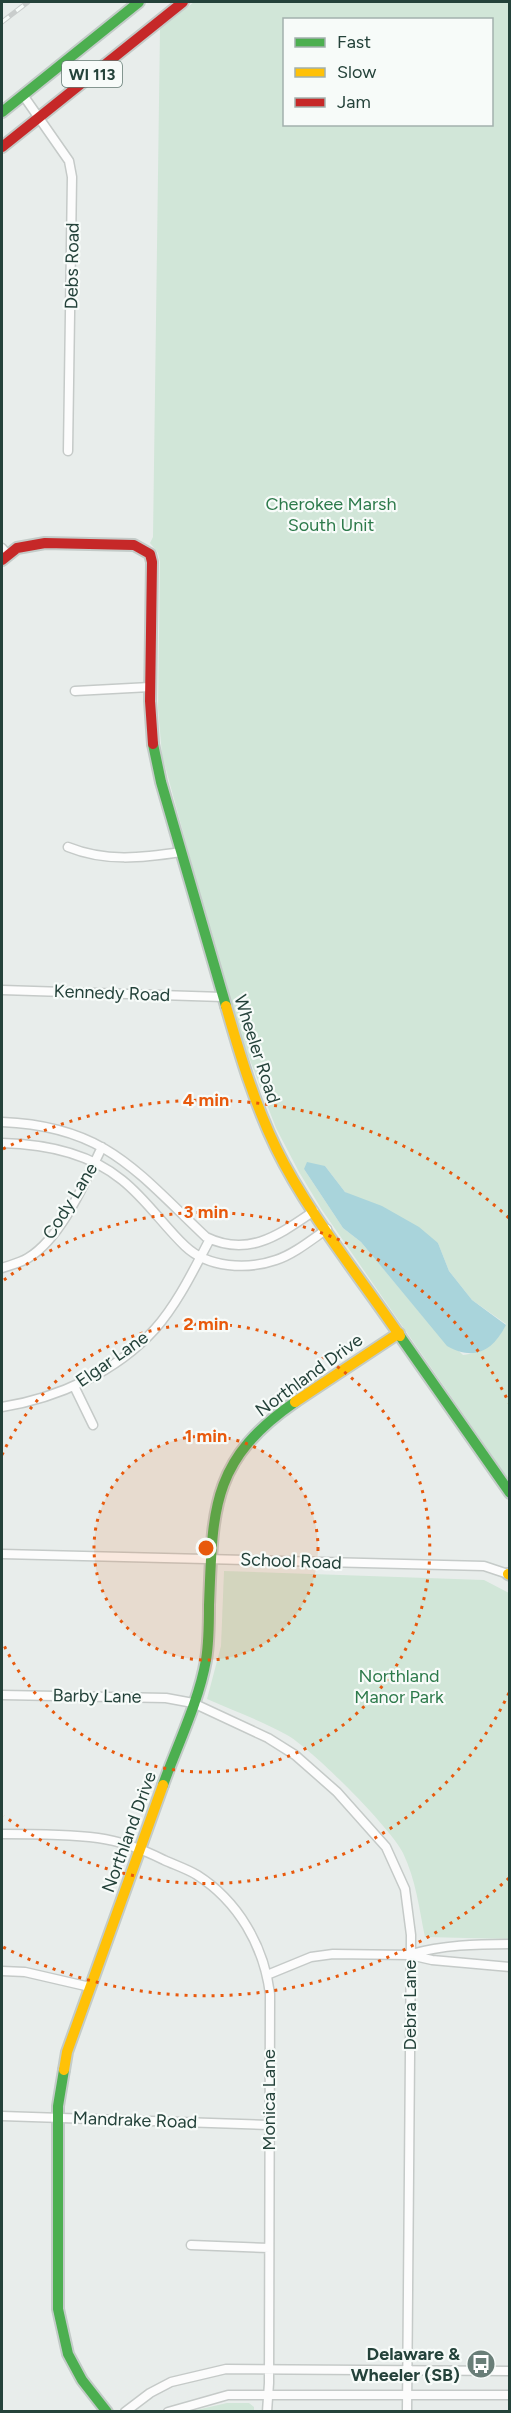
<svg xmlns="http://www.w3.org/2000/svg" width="511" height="2413" viewBox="0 0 511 2413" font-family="Figtree,sans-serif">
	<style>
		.green { fill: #d1e6d8; fill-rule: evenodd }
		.water { fill: #a9d4db }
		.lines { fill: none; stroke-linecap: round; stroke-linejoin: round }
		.street-casing { stroke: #c5cac8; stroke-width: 11 }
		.fast-casing { stroke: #c3cbc8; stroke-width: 14 }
		.slow-casing { stroke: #c3cbc8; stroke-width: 14 }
		.jam-casing { stroke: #c3cbc8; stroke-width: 14 }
		.street { stroke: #fcfcfc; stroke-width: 8 }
		.fast { stroke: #4caf50; stroke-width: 10 }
		.slow { stroke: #ffc107; stroke-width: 10 }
		.jam { stroke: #c62828; stroke-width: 10 }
		.rail-casing { stroke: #c9cdcc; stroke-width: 5 }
		.rail { stroke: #f7fbf9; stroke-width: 3; stroke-dasharray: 9; stroke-linecap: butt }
		.ring { fill: none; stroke: #e8590c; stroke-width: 3; stroke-dasharray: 3 6 }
		.labels { text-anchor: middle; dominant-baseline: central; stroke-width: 4.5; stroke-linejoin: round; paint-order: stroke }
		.shield { fill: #f7fbf9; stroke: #637a73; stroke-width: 1.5 }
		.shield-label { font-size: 16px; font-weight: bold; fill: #24423a }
		.street-label { font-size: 18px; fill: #24423a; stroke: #f7fbf9 }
		.park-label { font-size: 18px; fill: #2d7a4b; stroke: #f7fbf9 }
		.poi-label { font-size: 18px; font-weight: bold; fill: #24423a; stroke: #f7fbf9; text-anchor: end }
		.centre { fill: #e8590c; stroke: #f7fbf9; stroke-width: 3 }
		.ring-label { font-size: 18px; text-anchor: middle; font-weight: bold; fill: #e8590c; stroke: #f7fbf9; stroke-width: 4.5; stroke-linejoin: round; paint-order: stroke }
	</style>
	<rect width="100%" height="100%" fill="#e8edeb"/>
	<path class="green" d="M194,2H509V1480L322,1210L299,1172L276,1128L234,1019L162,755L158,708L160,562L158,553L150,543L153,537L160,29ZM284,20H492V124H284ZM325,1166L345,1192L438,1243L449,1271L472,1300L506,1324C496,1344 484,1352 463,1355L426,1320L361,1242L343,1228L304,1169Z
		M224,1571L484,1580L509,1593V1939L425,1937C419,1908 416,1880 403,1853C391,1828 312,1749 287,1735C262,1721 234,1711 207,1699L221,1646Z
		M227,2403H249L254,2407V2411H192Z"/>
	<path class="water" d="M307,1162L325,1166L345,1192L382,1206L419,1227L438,1243L449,1271L472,1300L506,1325C492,1352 474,1361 447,1346L361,1242L343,1228L304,1169Z"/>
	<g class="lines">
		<g class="street-casing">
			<path id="street" d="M23,95L69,161L72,177L68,451
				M2,548L8,555
				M75,691L150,687
				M68,847C105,862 142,858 181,852
				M2,990L223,997
				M2,1122C105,1126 136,1171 206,1237C249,1258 280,1234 314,1211
				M2,1143C44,1144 88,1152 122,1180C146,1199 163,1225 185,1246C208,1268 247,1270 276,1260C294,1254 311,1240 327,1229
				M2,1268C10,1265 20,1263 28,1258C62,1237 85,1182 102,1147
				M74,1386L93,1425
				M2,1407C58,1398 116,1372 155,1329C178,1303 194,1269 210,1239
				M2,1554L484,1566L508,1574L510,1572
				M2,1695L166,1698L193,1703L268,1738L295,1755L337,1792L386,1847L405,1889L411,1935L407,2412
				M2,1834C33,1834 67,1834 98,1838C121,1841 144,1850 164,1860C175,1865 187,1869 197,1875C238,1901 264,1946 270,1994L269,2383L267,2412
				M411,1954C443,1945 476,1944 510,1944
				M2,1971L25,1972L90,1987
				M267,1975L311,1957L333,1954L410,1955L432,1960L510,1967
				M2,2116L269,2125
				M191,2245L269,2248
				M125,2412L150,2393L171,2382L226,2369L510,2371
				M168,2412L228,2395H510"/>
		</g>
		<g class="fast-casing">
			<path id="fast" d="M2,112L139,2
				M153,744L161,782L226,1006
				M400,1336L510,1493
				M163,1785C177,1746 199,1701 206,1660C209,1642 209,1623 209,1605C213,1510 210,1461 295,1402
				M64,2070L58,2106V2309L68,2354L82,2380L107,2412"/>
		</g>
		<g class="slow-casing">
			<path id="slow" d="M226,1006C240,1055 254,1102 276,1148C307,1212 360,1277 400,1336
				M295,1402L399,1333
				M508,1574L510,1575
				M64,2070L67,2052L163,1785"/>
		</g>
		<g class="jam-casing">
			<path id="jam" d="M2,147L183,2
				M2,560L17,548L45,543L134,545L150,554L152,562L150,701L153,744"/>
		</g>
		<use href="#street" class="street"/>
		<use href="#fast" class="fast"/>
		<use href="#slow" class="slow"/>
		<use href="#jam" class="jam"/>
		<g class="rail-casing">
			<path id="rail" d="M2,22L28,2"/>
		</g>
		<use href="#rail" class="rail"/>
	</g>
	<circle cx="206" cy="1548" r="112" fill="#e8590c" fill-opacity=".12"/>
	<g class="ring">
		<circle cx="206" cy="1548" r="112"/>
		<path d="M2 1455A224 224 0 1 1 2 1641"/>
		<path d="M509 1693A336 336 0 0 1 4 1816M4 1280A336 336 0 0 1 509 1403"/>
		<path d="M509 1878A448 448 0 0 1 3 1947M3 1149A448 448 0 0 1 509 1218"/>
	</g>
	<defs>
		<g id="bus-disc" transform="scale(1.5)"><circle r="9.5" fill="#697e78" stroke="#f7fbf9"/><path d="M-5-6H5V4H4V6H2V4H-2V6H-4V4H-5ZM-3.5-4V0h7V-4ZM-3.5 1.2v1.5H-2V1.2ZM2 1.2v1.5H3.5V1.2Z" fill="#fff"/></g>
	</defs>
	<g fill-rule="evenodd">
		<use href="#bus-disc" x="481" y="2364"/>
	</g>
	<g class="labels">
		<rect class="shield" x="62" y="61" width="60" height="26" rx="4.5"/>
		<g class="shield-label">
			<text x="92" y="74">WI 113</text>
		</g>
		<g class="street-label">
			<text transform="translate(72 266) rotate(-89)">Debs Road</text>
			<text transform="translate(112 993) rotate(2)">Kennedy Road</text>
			<text transform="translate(257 1049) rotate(72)">Wheeler Road</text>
			<text transform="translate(70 1201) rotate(-58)">Cody Lane</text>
			<text transform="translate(112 1359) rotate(-35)">Elgar Lane</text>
			<text transform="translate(309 1375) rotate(-36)">Northland Drive</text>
			<text transform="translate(291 1561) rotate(2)">School Road</text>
			<text transform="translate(97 1696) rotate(1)">Barby Lane</text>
			<text transform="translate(129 1832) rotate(-70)">Northland Drive</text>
			<text transform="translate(410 2005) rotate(-90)">Debra Lane</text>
			<text transform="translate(269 2100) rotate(-90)">Monica Lane</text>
			<text transform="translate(135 2120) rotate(2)">Mandrake Road</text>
		</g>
		<g class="park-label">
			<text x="331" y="504">Cherokee Marsh<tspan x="331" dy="21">South Unit</tspan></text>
			<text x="399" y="1676">Northland<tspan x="399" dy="21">Manor Park</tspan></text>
		</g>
		<g class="poi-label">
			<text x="460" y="2354">Delaware &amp;<tspan x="460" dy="21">Wheeler (SB)</tspan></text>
		</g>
	</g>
	<circle cx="206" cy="1548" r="9" class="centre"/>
	<g class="ring-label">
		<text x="206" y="1106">4 min</text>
		<text x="206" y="1218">3 min</text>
		<text x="206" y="1330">2 min</text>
		<text x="206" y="1442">1 min</text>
	</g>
	<rect width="511" height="2413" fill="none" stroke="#24423a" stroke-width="6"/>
	<rect x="283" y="18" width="210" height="108" fill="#f7fbf9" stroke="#a3b1ad" stroke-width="1.5"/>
	<rect x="295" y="38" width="30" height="9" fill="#4caf50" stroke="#a3b1ad" stroke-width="1.5"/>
	<text x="337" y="48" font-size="18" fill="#24423a">Fast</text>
	<rect x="295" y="68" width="30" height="9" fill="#ffc107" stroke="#a3b1ad" stroke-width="1.5"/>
	<text x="337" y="78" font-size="18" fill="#24423a">Slow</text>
	<rect x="295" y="98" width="30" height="9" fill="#c62828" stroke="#a3b1ad" stroke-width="1.5"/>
	<text x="337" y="108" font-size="18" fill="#24423a">Jam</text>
</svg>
